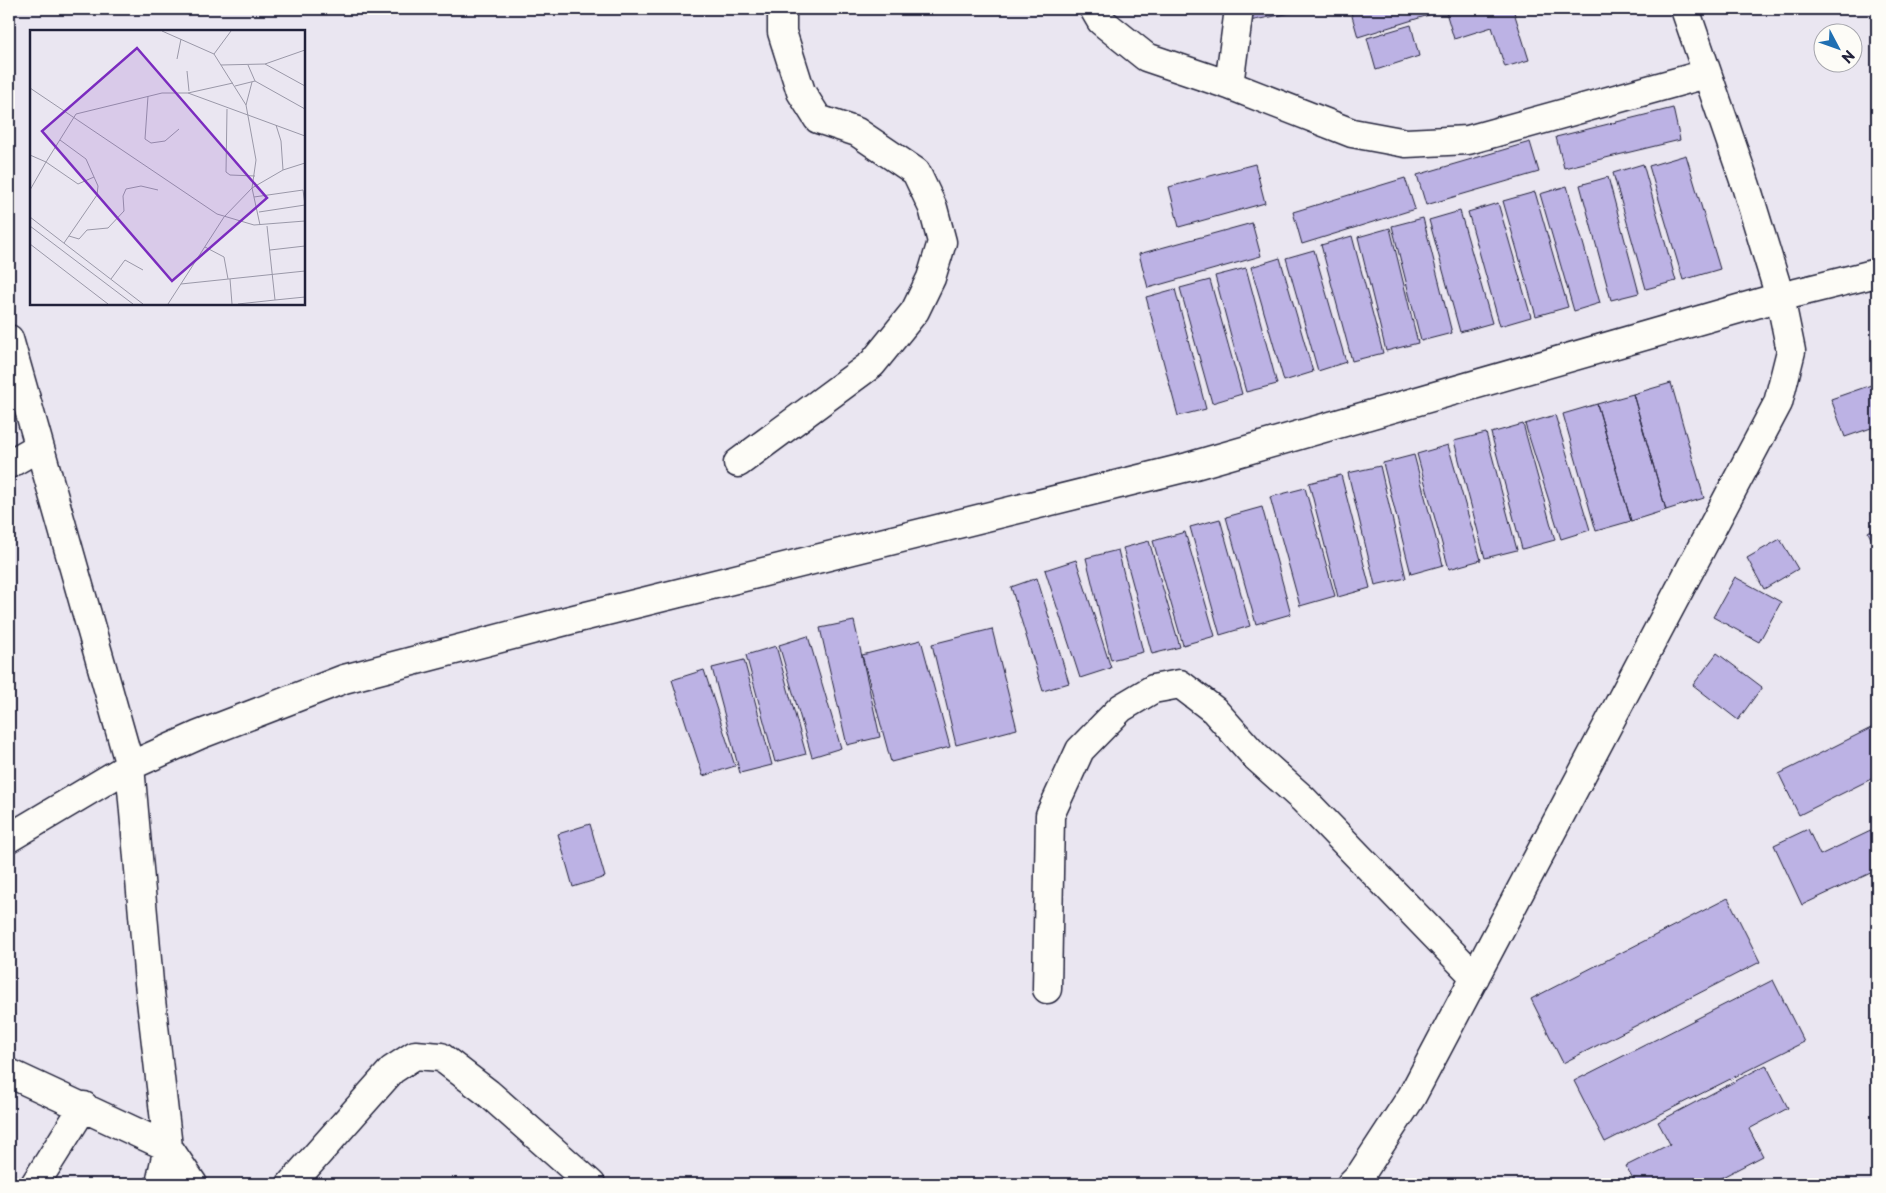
<svg xmlns="http://www.w3.org/2000/svg" width="1886" height="1193" viewBox="0 0 1886 1193" font-family="'Playpen Sans',sans-serif">
	<style>
		.building { fill: #bcb2e4; stroke: #22223b }
		.lines { fill: none; stroke-linecap: round; stroke-linejoin: round }
		.minor-casing { stroke: #22223b; stroke-width: 31 }
		.minor { stroke: #fdfcf7; stroke-width: 28 }
		.inset-road { fill: none; stroke: #9a98a8; stroke-width: 1 }
		.view { fill: #7b2cbf; fill-opacity: 0.15; stroke: #7b2cbf; stroke-width: 2.5 }
		.inset-edge { fill: none; stroke: #22223b; stroke-width: 2.5 }
	</style>
	<rect width="100%" height="100%" fill="#eae6f1"/>
	<filter id="ink" filterUnits="userSpaceOnUse"><feTurbulence type="fractalNoise" baseFrequency=".02" numOctaves="2"/><feDisplacementMap in="SourceGraphic" scale="10" xChannelSelector="R" yChannelSelector="G"/><feConvolveMatrix kernelMatrix="1 2 1 2 8 2 1 2 1" color-interpolation-filters="sRGB"/></filter>
	<g filter="url(#ink)">
		<path class="building" d="M1247,9H1307V10L1249,21Z
			M1350,9H1430L1432,14L1358,37Z
			M1445,9H1513L1529,60L1505,67L1492,27L1454,39Z
			M1411,25L1419,56L1376,70L1367,38Z
			M1673,108L1680,140L1564,168L1556,137Z
			M1530,142L1539,172L1426,205L1417,175Z
			M1686,155L1720,269L1683,280L1649,166Z
			M1255,164L1265,203L1179,227L1169,187Z
			M1643,164L1676,281L1646,289L1613,173Z
			M1608,177L1639,293L1611,300L1580,185Z
			M1405,178L1415,209L1302,244L1293,212Z
			M1567,186L1600,303L1574,311L1540,194Z
			M1535,192L1568,307L1536,316L1503,201Z
			M1498,203L1531,317L1500,326L1468,212Z
			M1460,211L1492,323L1460,332L1429,220Z
			M1423,218L1452,333L1421,341L1392,226Z
			M1252,223L1261,256L1148,288L1139,254Z
			M1390,228L1418,343L1386,351L1358,237Z
			M1352,236L1383,353L1352,361L1321,245Z
			M1314,250L1346,362L1318,371L1286,258Z
			M1280,258L1313,372L1284,381L1251,267Z
			M1246,268L1277,384L1246,392L1215,276Z
			M1210,280L1242,394L1212,403L1180,288Z
			M1175,289L1206,409L1178,416L1146,297Z
			M1671,383L1704,498L1666,510L1633,394Z
			M1877,383V426L1845,437L1831,399Z
			M1633,394L1666,510L1631,521L1597,404Z
			M1597,404L1631,521L1596,531L1563,414Z
			M1555,415L1590,530L1561,539L1525,424Z
			M1523,424L1555,540L1522,549L1491,433Z
			M1486,433L1517,550L1485,558L1454,441Z
			M1448,445L1481,560L1449,569L1417,454Z
			M1414,455L1443,565L1411,574L1383,463Z
			M1380,466L1406,578L1375,585L1348,473Z
			M1341,475L1370,588L1338,597L1309,483Z
			M1305,488L1335,596L1300,606L1270,497Z
			M1262,507L1291,614L1256,624L1226,517Z
			M1220,519L1250,626L1220,635L1190,527Z
			M1877,527V551L1868,532Z
			M1185,532L1215,636L1183,645L1153,541Z
			M1780,539L1798,569L1764,589L1747,558Z
			M1149,541L1180,647L1152,654L1123,548Z
			M1118,550L1143,652L1111,660L1086,558Z
			M1076,560L1111,668L1080,678L1045,570Z
			M1735,577L1781,602L1759,642L1713,617Z
			M1037,578L1069,683L1043,691L1011,587Z
			M854,621L880,737L847,745L820,628Z
			M992,629L1017,729L956,745L932,644Z
			M808,636L841,748L812,757L779,645Z
			M921,640L950,747L891,762L862,655Z
			M776,646L806,754L775,762L746,655Z
			M1717,653L1762,687L1738,720L1693,685Z
			M744,660L772,765L740,773L712,668Z
			M704,670L735,766L703,776L672,680Z
			M1877,725V776L1799,815L1779,774Z
			M590,824L605,877L573,887L558,834Z
			M1877,828V870L1802,905L1774,845L1808,829L1820,855Z
			M1728,898L1760,962L1563,1063L1531,999Z
			M1773,980L1804,1042L1605,1142L1574,1081Z
			M1766,1065L1788,1108L1749,1129L1763,1156L1709,1184H1636L1626,1166L1670,1144L1658,1122Z"/>
		<g class="lines">
			<g class="minor-casing">
				<path id="minor" d="M1094,9L1101,21L1146,57L1229,85L1352,133L1406,143L1468,140L1706,74
					M1229,85L1239,9
					M9,339L130,766L149,983L168,1147L160,1184
					M738,463L872,364L915,311L931,278L942,242L933,208L916,172L857,132L818,119L801,92L782,32V9
					M9,464L39,447
					M9,838L130,766L199,735L344,679L562,622L1188,467L1780,297L1877,273
					M1047,989L1050,815L1080,750L1121,708L1153,689L1180,684L1214,710L1255,756L1303,799L1475,977
					M9,1073L168,1147L193,1184
					M35,1184L84,1106
					M291,1184L392,1070L415,1055L441,1057L488,1093L591,1184
					M1351,1184L1361,1174L1412,1096L1778,403L1791,351L1780,297L1746,186L1685,9"/>
			</g>
			<use href="#minor" class="minor"/>
		</g>
	</g>
	<g transform="translate(30 30)">
		<rect width="275" height="275" fill="#eae6f1"/>
		<path class="inset-road" d="M132,1L184,24L216,75L226,130L222,158L230,195M184,24L201,1M147,29L151,9M235,34L275,56M191,35L235,34L275,20M218,35L225,51M157,41L159,61M205,56L225,51L275,79M0,58L187,184L224,195L275,191M158,63L203,53M118,66L115,109L121,113L135,111L149,99M216,75L222,52M197,79L196,142L200,145L225,146M246,95L251,111L253,140M30,110L56,129L68,156L67,165L34,213M0,125L16,132L0,160M64,147L48,154L16,132L46,84L132,63H158L275,106M224,167L273,160L275,175M229,182L275,175M0,187L113,274M0,196L103,274M237,196L245,270L275,267M39,206L49,209L57,200L78,198L94,181L93,166L96,159L111,156L128,160M0,214L78,274M175,217L194,227L198,249M240,220L275,216M81,249L95,230L113,240M200,249L202,274M151,254L275,241M138,274L194,187L222,158L253,140L275,133M208,274L245,270"/>
		<path class="view" d="M107,18L237,168L142,251L12,101Z"/>
		<rect width="275" height="275" class="inset-edge"/>
	</g>
	<rect width="1886" height="1193" fill="none" stroke="#fdfcf7" stroke-width="30"/>
	<rect x="15" y="15" width="1856" height="1163" fill="none" stroke="#22223b" stroke-width="2" filter="url(#ink)"/>
	<g transform="translate(1838 48) rotate(131)"><circle r="24" fill="#fdfcf7" stroke="#a5a5ac"/>
	<path d="M0-4L9 19L0 12L-9 19Z" fill="#1f6fb2"/>
	<text y="-8" font-size="14" font-weight="bold" text-anchor="middle" fill="#22223b">N</text>
	</g>
</svg>
